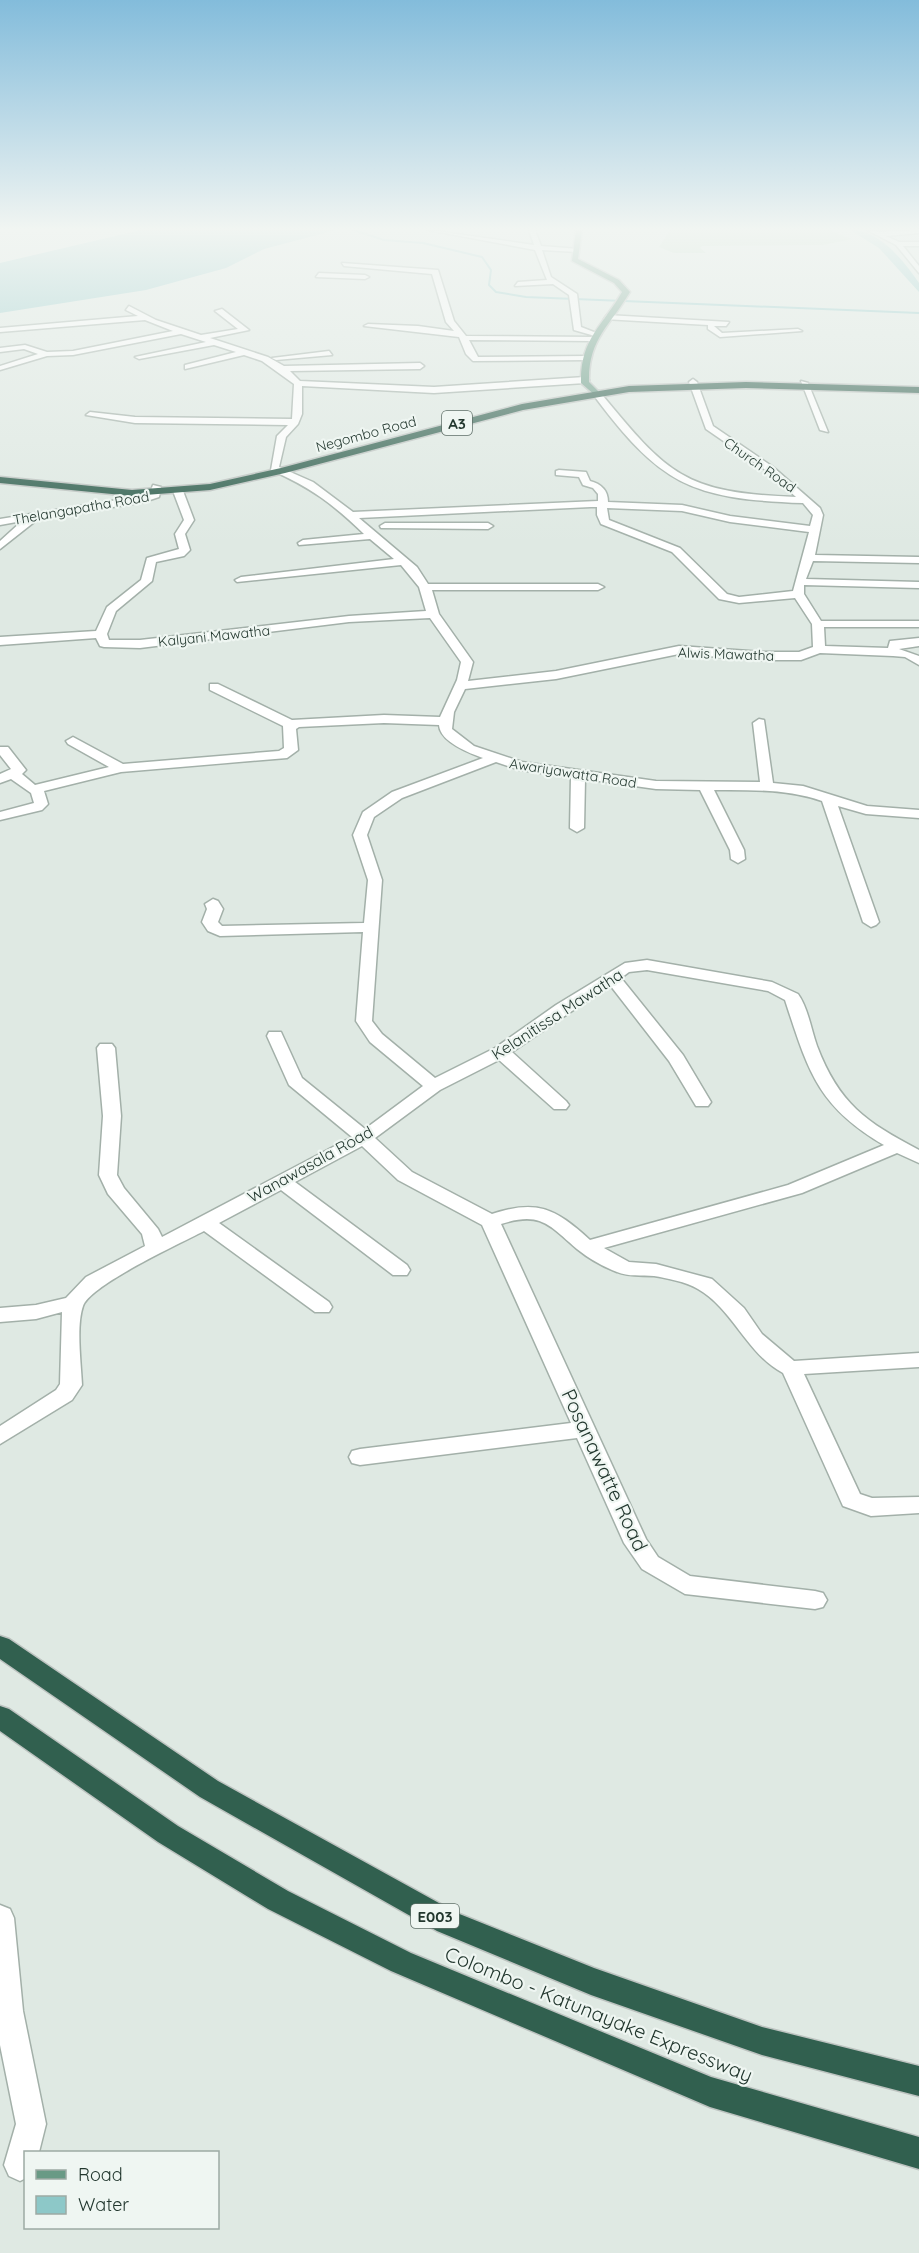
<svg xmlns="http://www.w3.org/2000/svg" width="919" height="2253" viewBox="0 0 919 2253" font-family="Quicksand,sans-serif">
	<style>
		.green { fill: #bad8be }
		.water { fill: #8dc8c8 }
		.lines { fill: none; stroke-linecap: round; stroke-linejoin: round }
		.stream { stroke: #8dc8c8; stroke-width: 2 }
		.canal { fill: #8dc8c8; fill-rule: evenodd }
		.minor-casing { stroke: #a3b0a9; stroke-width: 3 }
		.major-casing { stroke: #bdc3c0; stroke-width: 3 }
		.highway-casing { stroke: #bdc3c0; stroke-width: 3 }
		.minor { fill: #fff; fill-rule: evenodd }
		.major { fill: #699a85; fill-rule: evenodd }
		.highway { fill: #31604f; fill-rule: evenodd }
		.labels { text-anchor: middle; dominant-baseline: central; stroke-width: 4.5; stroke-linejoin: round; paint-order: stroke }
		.far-street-label { font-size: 14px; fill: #22372e; stroke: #eff6f2 }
		.shield { fill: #eff6f2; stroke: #607069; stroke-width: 1.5 }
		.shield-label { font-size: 15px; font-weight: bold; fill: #22372e }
		.street-label { font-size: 16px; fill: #22372e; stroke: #eff6f2 }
		.near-street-label { font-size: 20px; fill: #22372e; stroke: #eff6f2 }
	</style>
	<rect width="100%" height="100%" fill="#dfe9e3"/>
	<path class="green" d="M670,230H829L852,239L823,245L702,246L700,248L706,253H674L659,247Z"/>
	<path class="water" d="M141,230H336L264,249L226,268L146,290L0,313V263Z"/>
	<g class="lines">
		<path class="stream" d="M353,230L384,240L423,243L482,257L491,270L489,285L496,292L526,297L919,313"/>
		<path class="canal" d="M850,230C879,229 904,261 919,283V292L879,248Z"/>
		<g class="minor-casing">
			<path id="minor" d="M428,230L534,245L529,230H535L541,246L579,249L577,252L542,250L551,277L577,294L581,327L599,334L595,336L574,330L569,295L553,284L515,286L518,282L547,280L535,250Z
				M867,230L879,232L919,230V233L886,236L899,242H919V246H903L919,266V273L896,245Z
				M342,263L438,270L454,321L466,336L593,337L597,339L593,341L469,340L478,357L586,356L590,358L586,360L473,361L466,354L459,337L364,326L368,324L418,326L454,331L446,322L432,274L344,266Z
				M319,273L365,275L369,277L365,279L316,277Z
				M129,306L156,320L201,335L238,329L215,311L222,309L249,330L210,338L268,357L284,366L420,363L424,366L420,369L290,371L300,381L434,387L585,377L589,380L585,383L434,393L302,386V414L298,424L286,437L279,467L313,482L353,512L598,501V494L593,488L583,485L579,477L556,475V471L559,470L586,472L590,481C601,484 608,490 608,502L682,505L730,516L810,526L813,515L803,503C689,499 660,484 592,393L599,391C668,475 684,493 796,497L767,471L706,429L689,382L693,379L697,382L713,426L773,467L820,508L823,515L815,555L919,557V563L813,561L806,579L919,582V588L804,585V594L821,621H919V627H824L825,646L888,648L890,641L919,638V646L899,649L919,656V665L905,657L893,656L820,653L801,660H763L679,654L556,679L465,689L454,712L452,729L474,746L522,762L656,781L760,782L753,723L759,719L764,720L773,783L803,786L867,806L919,810V818L866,814L838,806L879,922L876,925L871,927L863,922L822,801C787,789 751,790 714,790L744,850L745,859L738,863L731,859L730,850L700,790L656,789L585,779L584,828L577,832L570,828L571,777L520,770L496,762L402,798L374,817L367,835L382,880L372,1021L382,1034L435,1078L495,1048L556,1005L625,963L647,960L772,982L798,994C808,1008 811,1029 817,1046C839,1104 866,1122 919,1150V1163L897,1153L802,1193L604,1248L629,1262L656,1264L712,1279L744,1308L762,1334L794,1361L919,1353V1367L804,1374L860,1494L872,1498L919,1497V1513L871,1516L843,1506L783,1373C746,1353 733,1309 698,1289C687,1282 666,1278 654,1276C642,1275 628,1277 617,1272C604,1267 588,1258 577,1249C549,1225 541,1211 501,1224L646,1539L658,1557L690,1576L815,1591L823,1593L827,1600L823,1607L815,1609L685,1594L642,1569L624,1543L577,1438L360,1465L352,1463L349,1457L352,1451L360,1449L571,1423L482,1225L398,1180L362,1146L295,1182L407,1265L410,1270L407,1275H393L281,1190L219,1223L329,1302L332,1307L329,1312H315L204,1231C181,1243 90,1285 83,1306C76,1326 81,1363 82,1385L72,1400L0,1444V1426L56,1390L60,1384L62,1312L36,1319L0,1322V1308L36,1305L66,1298L86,1277L145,1246L142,1234L108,1194L99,1175L103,1116L97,1048L100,1044H112L115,1048L121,1116L117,1175L124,1188L158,1229L162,1237L352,1137L289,1085L267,1036L269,1032H281L302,1078L365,1129L423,1086L370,1042L356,1021L363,932L220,936L208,931L202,922L207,909L205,904L213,899L218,901L223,909L218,922L222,926L364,923L368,880L353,835L363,812L392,792L483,758C469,753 440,742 439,725L384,723L299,727L296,729L298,750L287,758L121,772L44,791L48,804L42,810L0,820V812L34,803L31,793L11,779L0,783V774L11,769L0,755V747H8L26,770L22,774L35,785L109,767L68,744L66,741L73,737L123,764L279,751L284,748L283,726L210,690V684H218L292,720L384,715L440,717L457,680L461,662L430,618L349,622L140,648L104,647L100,646L96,638L0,645V637L96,631L107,607L141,580L147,558L179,549L175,534L184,520L173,491L178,488L183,491L194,520L185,534L190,550L184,556L156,562L152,581L116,611L107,634L109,640H140L349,616L426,611L419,587L401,565L237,582L235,580L241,577L394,559L370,539L299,545L298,543L303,540L364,534C333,504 310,487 271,470L277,436L288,425L135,423L86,415L90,412L135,417L292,419L294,384L262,361L244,355L185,369V365L236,352L214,345L139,359L135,357L206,342L181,334L73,355L47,356L0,370V366L38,354L24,349L0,352V348L25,345L47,352L73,351L173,331L145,320L0,332V328L138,316L126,310ZM591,507H597V515L601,524L672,552L719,599L739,603L795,598L812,624L813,647L799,652H763L679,646L556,671L468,681L473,662L439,614L432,590H598L604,587L598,584H428L417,567L359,518ZM607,508L682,511L730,522L809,532L793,591L739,597L727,594L680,548L609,520ZM647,970L768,991L785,1000C808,1070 817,1106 884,1145L788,1185L590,1240C555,1208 537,1199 492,1214L412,1172L375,1138L440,1090L499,1060L554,1109H566L569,1105L566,1101L512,1052L610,985L669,1061L696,1106H708L711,1102L683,1055L621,978L629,972Z
				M607,315L729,322L726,326H714L722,333L798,329L802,331L720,337L708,329V325L604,319Z
				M329,351L332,355L276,360L272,358Z
				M801,381L808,383L828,432L820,430Z
				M153,485L161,487L159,497L144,502L38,519L0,549V541L22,521L0,525V519L142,496L150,493Z
				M385,523H488L493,526L488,529L381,528L380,526Z
				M0,1905L10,1909L14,1918L23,2011L46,2124L39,2152H26V2178L20,2181L9,2176L4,2165L16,2124L0,2045Z"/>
		</g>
		<g class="major-casing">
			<path id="major" d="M576,230H582L578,259L619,280L630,292C610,326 588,339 589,382L600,393L596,396L581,383C580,339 602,327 622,292L614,283L572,261Z"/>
		</g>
		<g class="highway-casing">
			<path id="highway" d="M746,382L919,387V393L746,388L629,392L523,410L285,473L210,490L132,496L0,483V477L132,490L210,484L281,468L522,404L629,386Z
				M0,1636L9,1639L218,1781L457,1913L594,1968L762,2027L919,2066V2096L762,2055L591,1995L437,1931L200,1797L0,1659Z
				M0,1706L9,1709L178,1826L288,1891L411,1953L711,2077L919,2137V2169L710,2107L391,1971L268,1909L158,1842L0,1731Z"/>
		</g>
		<use href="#minor" class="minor"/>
		<use href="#major" class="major"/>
		<use href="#highway" class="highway"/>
	</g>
	<linearGradient id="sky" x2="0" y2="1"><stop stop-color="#83bcdb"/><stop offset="0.42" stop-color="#f1f5f2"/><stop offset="1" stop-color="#f1f5f2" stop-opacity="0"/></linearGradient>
	<rect width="919" height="545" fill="url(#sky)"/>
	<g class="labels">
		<g class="far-street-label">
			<text transform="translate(366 434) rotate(-15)">Negombo Road</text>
			<text transform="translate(760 465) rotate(35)">Church Road</text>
			<text transform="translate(81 508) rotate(-10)">Thelangapatha Road</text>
			<text transform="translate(214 636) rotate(-6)">Kalyani Mawatha</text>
			<text transform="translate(726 654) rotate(2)">Alwis Mawatha</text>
			<text transform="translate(573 773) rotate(9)">Awariyawatta Road</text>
		</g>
		<g class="shield">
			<rect x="442" y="411" width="30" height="24" rx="4.5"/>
			<rect x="411" y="1904" width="48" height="24" rx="4.5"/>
		</g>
		<g class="shield-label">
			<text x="457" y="423">A3</text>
			<text x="435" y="1916">E003</text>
		</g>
		<g class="street-label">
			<text transform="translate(557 1014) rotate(-33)">Kelanitissa Mawatha</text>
			<text transform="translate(310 1164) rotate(-29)">Wanawasala Road</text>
		</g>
		<g class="near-street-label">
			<text transform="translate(605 1470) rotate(65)">Posanawatte Road</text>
			<text transform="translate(599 2014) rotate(22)">Colombo - Katunayake Expressway</text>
		</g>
	</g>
	<rect x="24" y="2151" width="195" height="78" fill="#eff6f2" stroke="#9daaa4" stroke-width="1.5"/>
	<rect x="36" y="2170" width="30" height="9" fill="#699a85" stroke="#9daaa4" stroke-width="1.5"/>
	<text x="78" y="2181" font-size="18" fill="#22372e">Road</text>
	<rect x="36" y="2196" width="30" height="18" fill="#8dc8c8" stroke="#9daaa4" stroke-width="1.5"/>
	<text x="78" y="2211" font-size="18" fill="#22372e">Water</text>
</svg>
